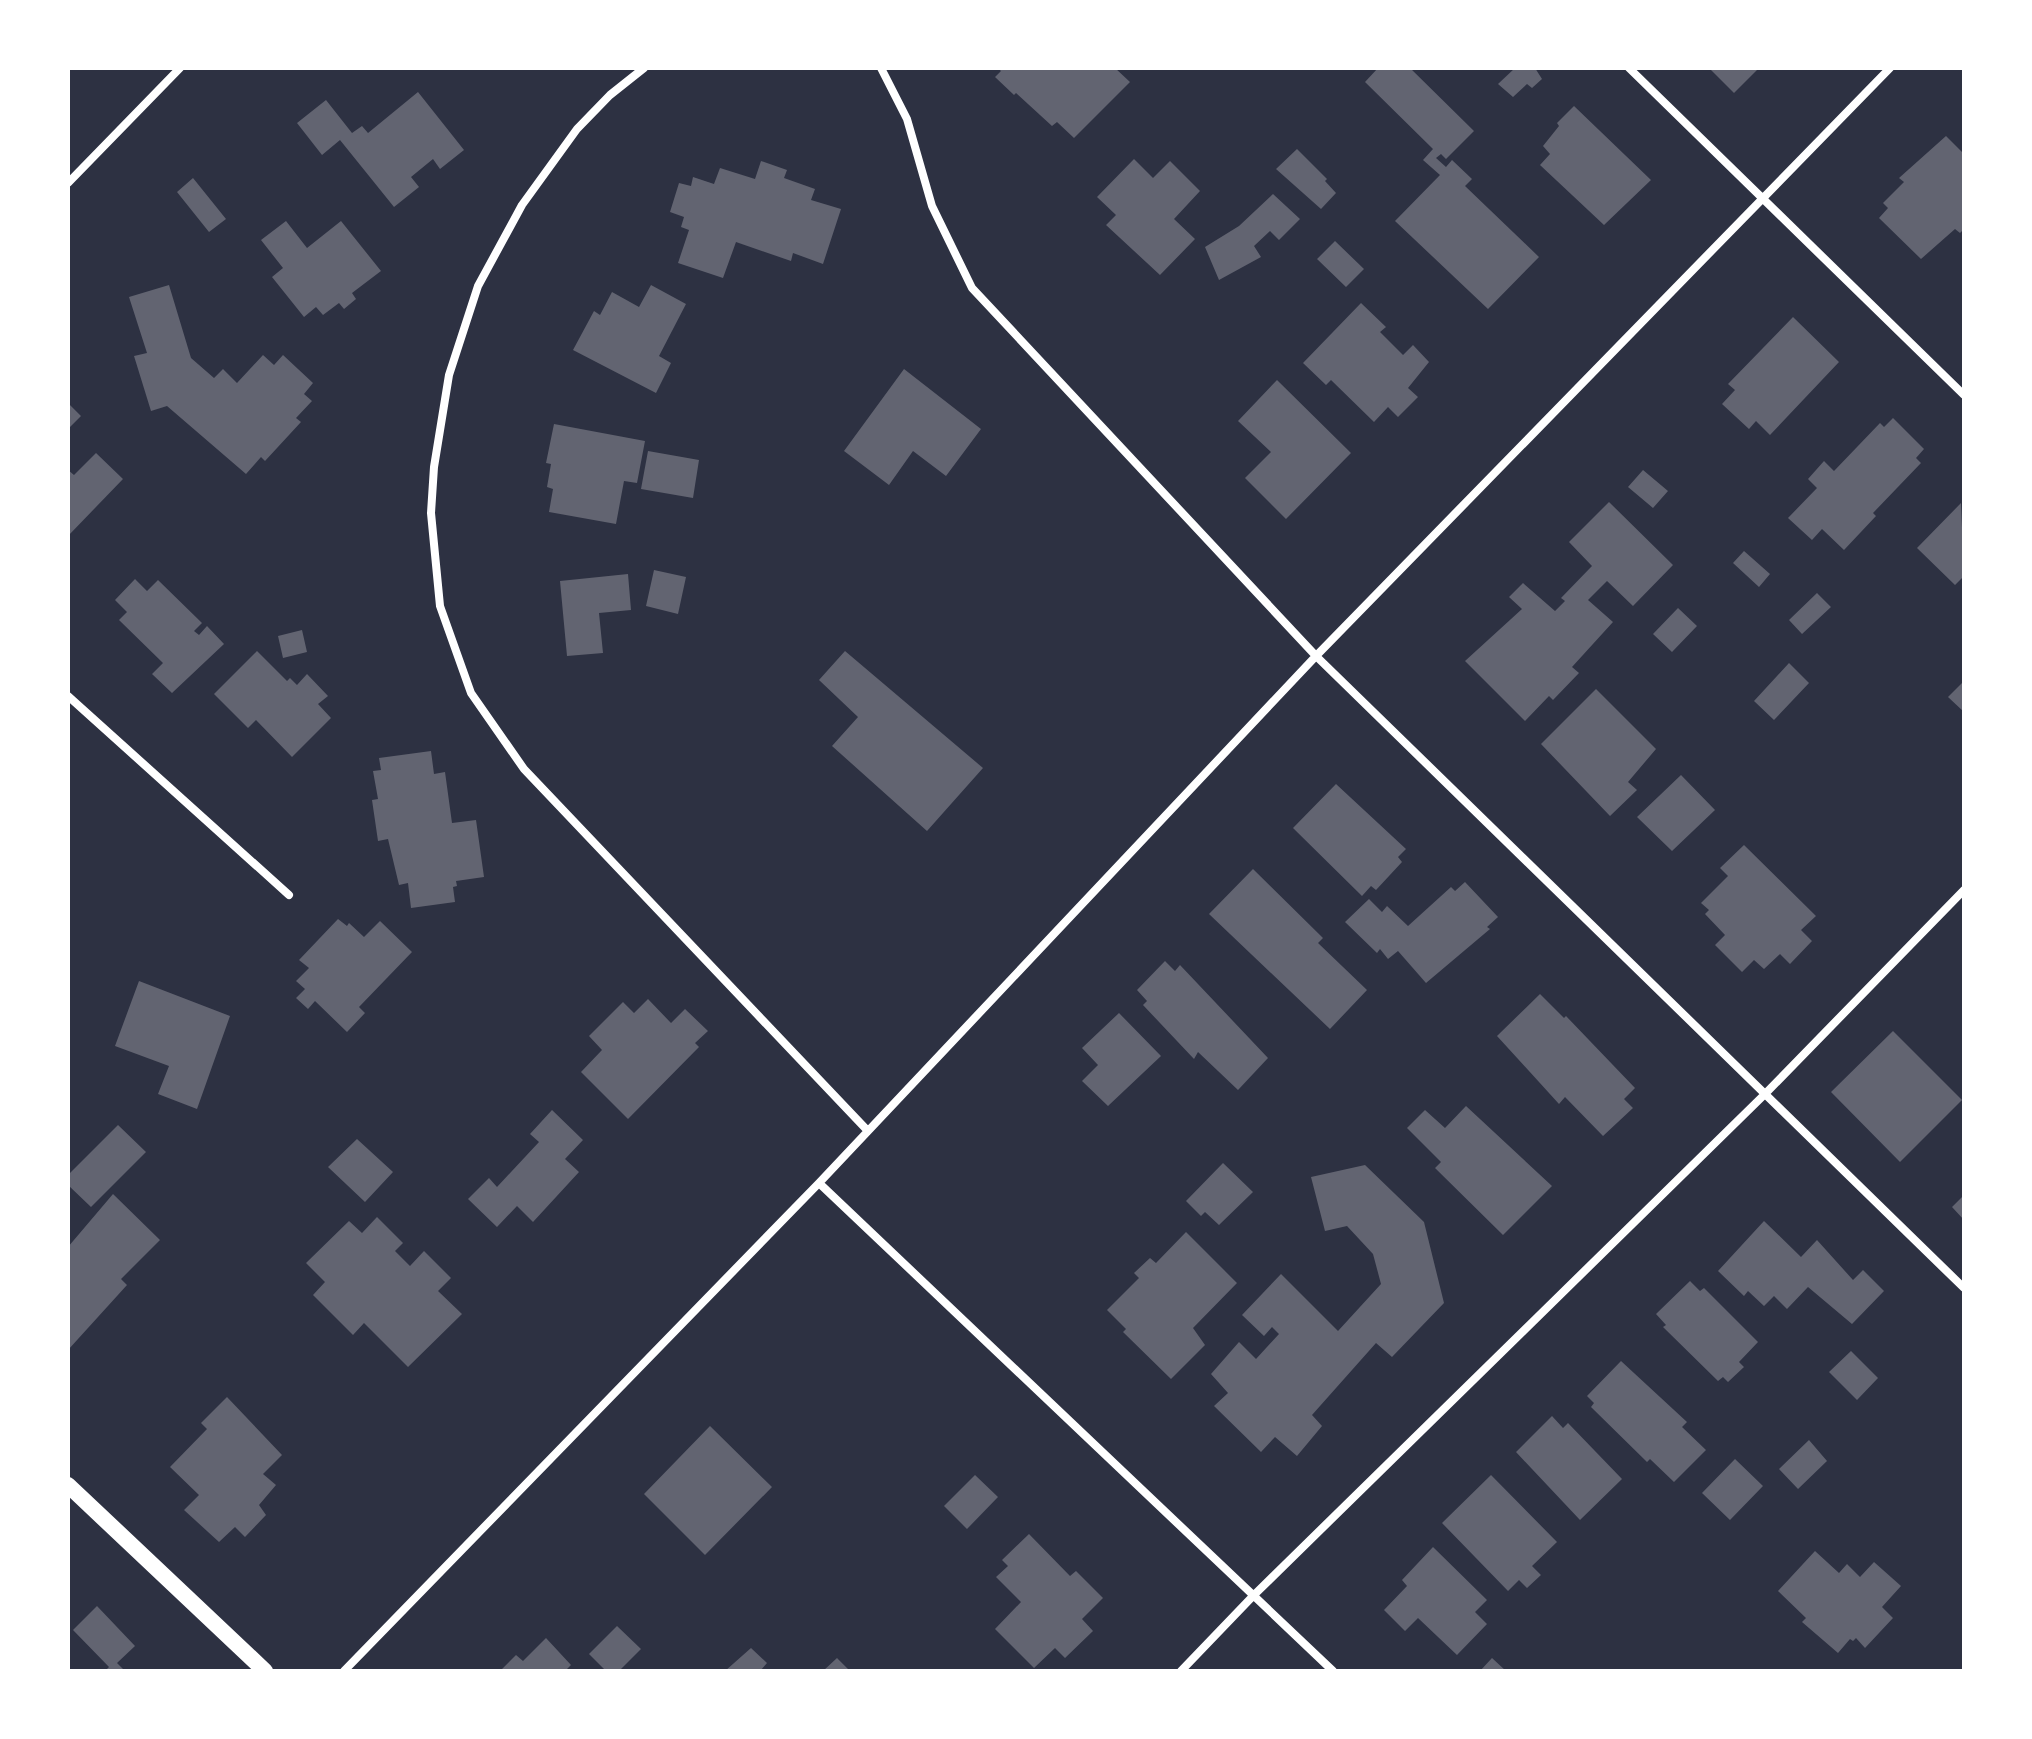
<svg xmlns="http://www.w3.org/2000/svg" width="2032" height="1739" viewBox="0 0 2032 1739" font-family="'IBM Plex Serif',serif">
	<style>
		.building { fill: #626471 }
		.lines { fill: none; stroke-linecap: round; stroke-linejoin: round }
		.minor { stroke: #fff; stroke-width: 8 }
		.secondary { stroke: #fff; stroke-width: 16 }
	</style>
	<rect width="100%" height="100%" fill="#2d3142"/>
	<path class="building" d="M998,68H1115L1130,82L1074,138L1057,122L1052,126L1016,93L1014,95L995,77L1001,71Z
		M1378,68H1410L1474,131L1446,159L1441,154L1436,158L1446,167L1452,160L1472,179L1465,186L1539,257L1488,309L1395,221L1440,175L1423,160L1433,149L1365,82Z
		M1515,68H1535L1542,79L1532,88L1527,84L1513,97L1498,84Z
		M1709,68H1759L1734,93Z
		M418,92L464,150L440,169L433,159L411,177L419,187L394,207L340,140L322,155L297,123L326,100L352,133L362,126L368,133Z
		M1574,106L1651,180L1604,225L1540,165L1550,154L1543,146L1559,126L1557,123Z
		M1946,136L1964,154V229L1960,233L1955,229L1921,259L1879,218L1888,208L1883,203L1904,182L1899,178Z
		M1297,149L1327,179L1325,181L1336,193L1321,209L1276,169Z
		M1134,159L1153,178L1170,161L1200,191L1174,219L1195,239L1160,275L1106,225L1116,215L1097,197Z
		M761,161L787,170L784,178L815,189L811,200L841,209L823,264L793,253L791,261L736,242L723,278L678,263L689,230L681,227L684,217L670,212L679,183L691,186L693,177L714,184L720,168L755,179Z
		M193,178L226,219L209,232L177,192Z
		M1273,194L1300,219L1279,240L1270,231L1254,246L1261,257L1219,280L1205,247L1239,226Z
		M286,221L307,248L341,221L381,271L352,293L356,299L344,309L339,303L323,315L316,307L304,317L272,277L283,268L261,240Z
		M1335,241L1364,269L1346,287L1317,259Z
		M169,285L191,358L214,378L223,369L237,383L263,355L274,365L283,355L313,383L304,394L312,401L296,418L301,422L265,461L261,457L246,474L167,406L151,411L134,356L147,353L129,297Z
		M651,285L686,304L659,356L671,363L656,393L573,350L594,311L600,315L612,292L639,307Z
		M1361,303L1386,327L1380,332L1403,355L1413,345L1429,362L1408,388L1418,397L1398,417L1388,407L1374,422L1331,380L1326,385L1303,363Z
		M1793,317L1839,362L1770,435L1756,421L1749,429L1722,404L1735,390L1728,384Z
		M904,369L981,429L946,476L913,451L889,485L844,451Z
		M1277,380L1351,453L1286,519L1245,478L1271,452L1238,421Z
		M68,403L81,416L68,429Z
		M1893,418L1924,449L1916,458L1921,463L1873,513L1876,516L1844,550L1822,529L1812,540L1788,518L1817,488L1808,479L1824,461L1834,471L1880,423L1884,427Z
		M554,424L645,441L637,483L624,481L616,524L549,512L553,489L547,487L551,464L546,463Z
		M648,451L699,460L693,498L641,489Z
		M96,453L123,479L68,536V470L74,475Z
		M1643,470L1668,491L1653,508L1628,487Z
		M1609,502L1673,565L1633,606L1607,581L1588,600L1613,622L1572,667L1579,673L1553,700L1549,696L1525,721L1465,661L1522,609L1509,597L1523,583L1555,611L1565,601L1561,598L1592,566L1569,542Z
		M1961,503L1964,576L1955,585L1917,548Z
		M1744,551L1770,574L1759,587L1733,563Z
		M654,570L686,577L678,614L646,606Z
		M628,574L631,610L599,613L603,653L567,656L560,581Z
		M135,579L147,591L158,580L202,623L194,631L199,635L207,626L224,644L172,693L152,674L163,663L119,620L127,612L115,600Z
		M1817,593L1831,607L1802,634L1789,620Z
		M1678,608L1697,626L1672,652L1653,634Z
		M302,630L307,652L283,658L278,636Z
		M257,651L287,681L290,678L297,685L307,674L328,696L318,704L331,718L292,757L256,720L248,728L214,694Z
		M845,651L983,768L927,831L832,746L858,717L819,680Z
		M1789,663L1809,683L1774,720L1754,701Z
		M1964,681V712L1948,697Z
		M1596,689L1656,749L1628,782L1637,790L1610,816L1541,744Z
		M431,751L434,774L445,772L452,823L476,820L484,877L456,881L457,886L453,887L455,902L411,908L408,883L399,885L388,839L378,841L372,800L378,799L373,771L381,770L379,758Z
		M1681,775L1715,810L1672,851L1637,817Z
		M1336,784L1406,849L1398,857L1402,862L1376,890L1371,886L1362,896L1293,828Z
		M1744,845L1816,916L1801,930L1812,941L1790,964L1780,954L1764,969L1754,960L1742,972L1715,945L1725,935L1705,914L1709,910L1701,903L1728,876L1720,868Z
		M1253,869L1323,938L1318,943L1367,990L1330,1029L1209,914Z
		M1465,882L1498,917L1487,927L1490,929L1426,983L1398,951L1388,959L1380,949L1377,953L1345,922L1369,899L1382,912L1387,906L1408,926L1451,887L1455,891Z
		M338,919L347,926L349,923L364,937L380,921L412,952L359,1007L365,1013L347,1032L315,1001L308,1009L296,998L305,989L296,981L309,968L299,960Z
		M1165,961L1175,971L1180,965L1268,1058L1238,1090L1198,1052L1194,1059L1143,1005L1147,1001L1137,990Z
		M139,981L230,1016L197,1109L158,1094L169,1066L115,1046Z
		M1540,994L1564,1018L1566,1016L1635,1088L1624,1099L1633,1108L1603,1136L1565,1097L1559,1104L1497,1036Z
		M648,999L671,1023L685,1009L708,1031L695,1043L699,1047L628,1119L581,1072L602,1050L589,1036L623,1002L634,1013Z
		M1119,1013L1161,1056L1108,1106L1082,1081L1098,1065L1082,1048Z
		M1893,1031L1962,1100L1900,1162L1831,1092Z
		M1466,1106L1552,1186L1503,1235L1435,1168L1441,1162L1407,1128L1425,1110L1445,1128Z
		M552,1110L583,1140L565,1159L579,1172L533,1222L517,1206L497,1227L468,1199L489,1178L497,1187L539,1142L530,1134Z
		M118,1125L146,1152L91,1207L68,1185V1175Z
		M357,1139L393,1172L365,1202L328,1167Z
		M1223,1163L1253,1192L1219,1225L1205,1212L1201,1216L1186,1201Z
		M1365,1165L1424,1222L1444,1303L1392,1357L1376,1343L1312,1415L1322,1426L1297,1456L1275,1437L1261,1452L1214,1406L1228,1393L1211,1374L1239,1342L1256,1359L1279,1334L1272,1327L1264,1336L1242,1315L1281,1274L1338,1331L1381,1284L1373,1254L1347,1226L1325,1231L1311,1177Z
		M113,1194L160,1240L121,1279L127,1285L68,1350V1247Z
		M1964,1195V1220L1952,1207Z
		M377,1217L403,1243L395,1251L410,1266L424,1251L451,1278L438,1291L462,1314L408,1367L364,1323L353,1335L313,1295L325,1282L306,1263L349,1221L362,1233Z
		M1764,1221L1801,1257L1817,1240L1853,1280L1863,1270L1884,1291L1852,1324L1808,1287L1787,1309L1774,1296L1764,1306L1748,1291L1744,1296L1718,1271Z
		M1186,1232L1237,1283L1193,1328L1205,1345L1171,1379L1123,1332L1126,1329L1107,1310L1139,1278L1134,1273L1150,1258L1156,1263Z
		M1690,1281L1700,1291L1704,1288L1758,1342L1739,1362L1744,1367L1728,1382L1723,1377L1718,1381L1663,1327L1666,1325L1656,1314Z
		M1851,1351L1878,1378L1857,1400L1829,1372Z
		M1621,1361L1687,1422L1682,1427L1706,1450L1674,1482L1650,1459L1647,1462L1591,1407L1594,1403L1587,1396Z
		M227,1397L282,1455L263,1474L276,1485L259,1505L266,1515L245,1537L235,1527L219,1542L184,1510L199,1495L170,1467L207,1429L201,1423Z
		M1552,1416L1563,1428L1568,1423L1622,1479L1580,1520L1516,1452Z
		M710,1426L772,1487L705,1555L644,1494Z
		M1809,1440L1827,1461L1798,1489L1779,1469Z
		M1735,1459L1763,1486L1730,1520L1702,1493Z
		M975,1475L998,1497L967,1529L944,1506Z
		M1491,1475L1557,1542L1532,1566L1541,1575L1527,1588L1519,1580L1508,1591L1442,1523Z
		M1029,1534L1070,1576L1076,1571L1103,1598L1082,1619L1093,1631L1065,1658L1055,1648L1034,1668L995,1629L1021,1602L996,1577L1008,1566L1002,1560Z
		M1433,1547L1487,1600L1475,1612L1487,1624L1457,1655L1418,1618L1405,1631L1384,1610L1407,1586L1402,1580Z
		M1815,1551L1839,1573L1847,1564L1860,1577L1874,1562L1901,1586L1882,1607L1893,1618L1865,1648L1856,1638L1853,1641L1850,1639L1838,1653L1802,1622L1806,1618L1778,1591Z
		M97,1606L135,1646L117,1663L125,1671H105L109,1667L73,1630Z
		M617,1626L641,1649L619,1671H606L589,1654Z
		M546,1638L571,1665L565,1671H500L516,1655L523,1661Z
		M751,1648L767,1663L760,1671H725Z
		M837,1658L850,1671H823Z
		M1492,1658L1506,1671H1480Z"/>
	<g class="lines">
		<path class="minor" d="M644,68L610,95L577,129L522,205L478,286L449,375L434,467L431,513L440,606L471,693L524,769L867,1130
			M881,68L907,119L932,206L972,288L1316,656L1964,1288
			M1629,68L1964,395
			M68,183L180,68
			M68,696L289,895
			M819,1183L1333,1671
			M344,1671L819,1183L1316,656L1890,68
			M1181,1671L1253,1596L1765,1094L1964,890"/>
		<path class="secondary" d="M68,1485L265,1671"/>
	</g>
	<rect width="2032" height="1739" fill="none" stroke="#ffffff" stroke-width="140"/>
</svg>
